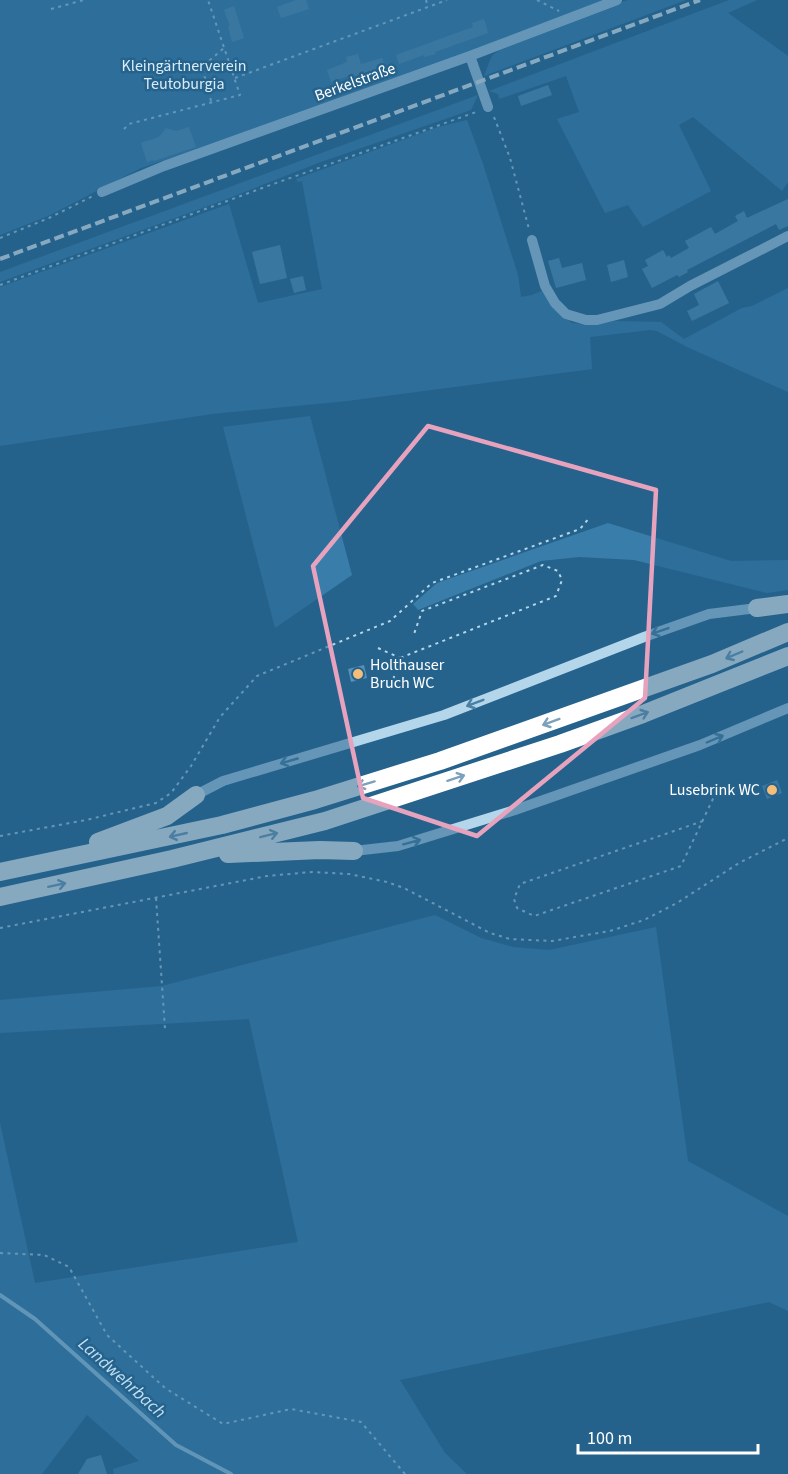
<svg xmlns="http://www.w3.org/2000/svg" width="788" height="1474" viewBox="0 0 788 1474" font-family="'Source Sans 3',sans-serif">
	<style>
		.green { fill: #397eaa }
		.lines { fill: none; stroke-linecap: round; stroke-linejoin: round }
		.stream { stroke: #a9d3eb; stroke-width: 4 }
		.building { fill: #5691b8 }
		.path { stroke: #b4d6eb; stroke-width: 2; stroke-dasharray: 3 4.5; stroke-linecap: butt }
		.minor { stroke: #b4d6eb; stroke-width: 10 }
		.highway { stroke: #fff; stroke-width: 18 }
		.rail { stroke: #fff; stroke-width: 4; stroke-dasharray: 10 4.5; stroke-linecap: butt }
		.oneway { stroke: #4980a4 }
		.oneway2 { stroke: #7ca1bb }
		.marked { fill: none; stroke: #e7a3bd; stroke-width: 4.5; stroke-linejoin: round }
		.poi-dot { fill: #f4bd79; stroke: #25638d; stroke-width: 2 }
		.labels { text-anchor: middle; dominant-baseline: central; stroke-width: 5; stroke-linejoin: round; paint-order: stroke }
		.park-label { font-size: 16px; fill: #d9ecf8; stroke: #25638d }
		.street-label { font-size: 16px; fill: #fff; stroke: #25638d }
		.poi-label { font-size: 16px; fill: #fff; stroke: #25638d; text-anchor: start }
		.water-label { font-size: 18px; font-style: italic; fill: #c0dff2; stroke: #25638d }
	</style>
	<rect width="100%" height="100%" fill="#25638d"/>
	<path class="green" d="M0,0H608L269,126L141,168L48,216L0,235Z
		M628,0H686L484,76C487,70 489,60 493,55C506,41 604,9 628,0Z
		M729,0H757L728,13L788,56V182L782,191L693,117L679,125L711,191L643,227L628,205L605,213L557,119L579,112L566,76L499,99L498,94L489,91Z
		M478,95L471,110L318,163L227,199L0,282V272Z
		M467,120L483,164L518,275L521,297L532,295L544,290L558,312L572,323L592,325L616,321L661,322L684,339L742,308L752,306L788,288V392L687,347L657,331L650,330L590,337L592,369L347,401L212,414L0,446V287L229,204L258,303L322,289L302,181L298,182L296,179L438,127Z
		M310,416L352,575L275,628L223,427Z
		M608,523L731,561L788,560V590L767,593L634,560L579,557L541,561L418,610L413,604L437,583Z
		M435,915L481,938L513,947L549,950L656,927L688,1161L788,1216V1311L769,1302L400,1380L445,1453L467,1474H114L113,1469L139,1461L87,1415L42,1474H0V1123L35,1283L298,1242L249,1019L0,1033V1000L162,986Z"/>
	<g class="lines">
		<path class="stream" d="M0,1295L35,1319L176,1445L231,1474"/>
	</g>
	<path class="building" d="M296,0H306L309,9L281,18L277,7Z
		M234,6L244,38L232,42L228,27L230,26L224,10Z
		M484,19L488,33L435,52L436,54L424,57V55L399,64L396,55L473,27L472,23Z
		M358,54L361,64L382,58L385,67L364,73V76L352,79L351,75L331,82L327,70L347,62L346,57Z
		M548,85L552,95L521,106L518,96Z
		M189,127L196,147L154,161L153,160L147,162L141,143L159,137L166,128L176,131Z
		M788,199V226L779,230L776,224L687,270L688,272L679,277L677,275L652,288L642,269L648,266L645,260L663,250L667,257L669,255L671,258L689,248L685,241L711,227L715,234L738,221L735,216L744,211L747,218Z
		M280,245L287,278L260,284L252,252Z
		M559,258L562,268L582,263L586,280L556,288L548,261Z
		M624,260L628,277L611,282L607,265Z
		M303,276L306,290L294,293L290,279Z
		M718,281L729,303L692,321L687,311L699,305L694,294Z
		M364,665L367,678L351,682L348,669Z
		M777,780L782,793L767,799L762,786Z
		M101,1455L107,1474H78L87,1459Z"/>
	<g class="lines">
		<path class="path" d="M426,0L428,7
			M537,0L559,11
			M51,9L84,0
			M235,78L447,0
			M211,101L202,67L225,47
			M494,117L510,158L529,229
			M124,129L129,124L240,95L208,0
			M0,238L49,218L93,196
			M0,285L265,187L479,111
			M378,648L400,658
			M391,686L400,658L556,596L562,580L558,571L543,565L422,611L414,634
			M703,821L520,884L514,899L517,908L534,916L681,866L720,784
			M0,836L86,820L156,803L171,793L177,785L191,766L220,717L257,676L390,621L432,583L580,529L590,517
			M156,898L165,1029
			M0,928L267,876L312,872L349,874L387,882L404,888L490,933L510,939L552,941L610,931L644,920L677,903L739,863L788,838
			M0,1253L44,1255L69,1267L107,1335L165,1388L223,1424L291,1409L361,1422L405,1474"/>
		<path class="minor" d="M470,56L488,107
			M102,192L164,166L470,56L617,0
			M532,240L545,286L555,303L566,314L586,320H597L660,304L690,286L788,236
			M196,795L223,781L444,715L644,637L709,614L757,608
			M354,851L398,846L515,810L700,745L788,708"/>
		<path class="highway" d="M757,608L788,604
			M98,842L167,816L196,795
			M228,854L320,850L354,851
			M0,872L222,825L315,800L440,761L712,664L788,632
			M0,897L172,859L325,821L560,744L643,714L788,656"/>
		<path class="rail" d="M0,259L700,0"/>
	</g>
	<defs><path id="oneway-shaft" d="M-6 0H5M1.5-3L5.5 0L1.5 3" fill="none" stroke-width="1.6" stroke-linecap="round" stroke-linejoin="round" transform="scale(1.5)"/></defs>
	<g class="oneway">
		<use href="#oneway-shaft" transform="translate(660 631) rotate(161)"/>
		<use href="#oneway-shaft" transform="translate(475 703) rotate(159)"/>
		<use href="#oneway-shaft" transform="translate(715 739) rotate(-23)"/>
		<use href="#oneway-shaft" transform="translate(289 761) rotate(164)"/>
		<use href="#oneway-shaft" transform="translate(412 842) rotate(-15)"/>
	</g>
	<g class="oneway2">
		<use href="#oneway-shaft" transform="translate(734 655) rotate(157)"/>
		<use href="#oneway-shaft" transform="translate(640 715) rotate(-20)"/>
		<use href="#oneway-shaft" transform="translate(551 722) rotate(160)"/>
		<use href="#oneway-shaft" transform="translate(456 778) rotate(-18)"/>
		<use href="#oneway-shaft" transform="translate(366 784) rotate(163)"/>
		<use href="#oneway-shaft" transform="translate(178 835) rotate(167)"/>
		<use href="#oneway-shaft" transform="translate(269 835) rotate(-14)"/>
		<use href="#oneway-shaft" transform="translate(57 885) rotate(-12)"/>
	</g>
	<path d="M0 0H788V1474H0ZM428,426L656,490L645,698L477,836L363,798L313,566Z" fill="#25638d" fill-opacity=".55" fill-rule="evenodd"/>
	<path class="marked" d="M428,426L656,490L645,698L477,836L363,798L313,566Z"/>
	<g class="poi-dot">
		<circle cx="358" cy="674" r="6"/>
		<circle cx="772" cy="790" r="6"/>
	</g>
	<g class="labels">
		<g class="park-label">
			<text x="184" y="66">Kleingärtnerverein<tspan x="184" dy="18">Teutoburgia</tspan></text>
		</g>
		<g class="street-label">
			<text transform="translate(355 82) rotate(-20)">Berkelstraße</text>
		</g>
		<g class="poi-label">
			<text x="370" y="665">Holthauser<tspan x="370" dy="18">Bruch WC</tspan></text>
			<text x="760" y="790" text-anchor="end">Lusebrink WC</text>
		</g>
		<g class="water-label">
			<text transform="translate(122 1378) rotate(42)">Landwehrbach</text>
		</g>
	</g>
	<path d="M578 1444v9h180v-9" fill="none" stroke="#ffffff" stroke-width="3"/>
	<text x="587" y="1444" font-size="18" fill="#ffffff" stroke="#25638d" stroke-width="4.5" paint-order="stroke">100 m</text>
</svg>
